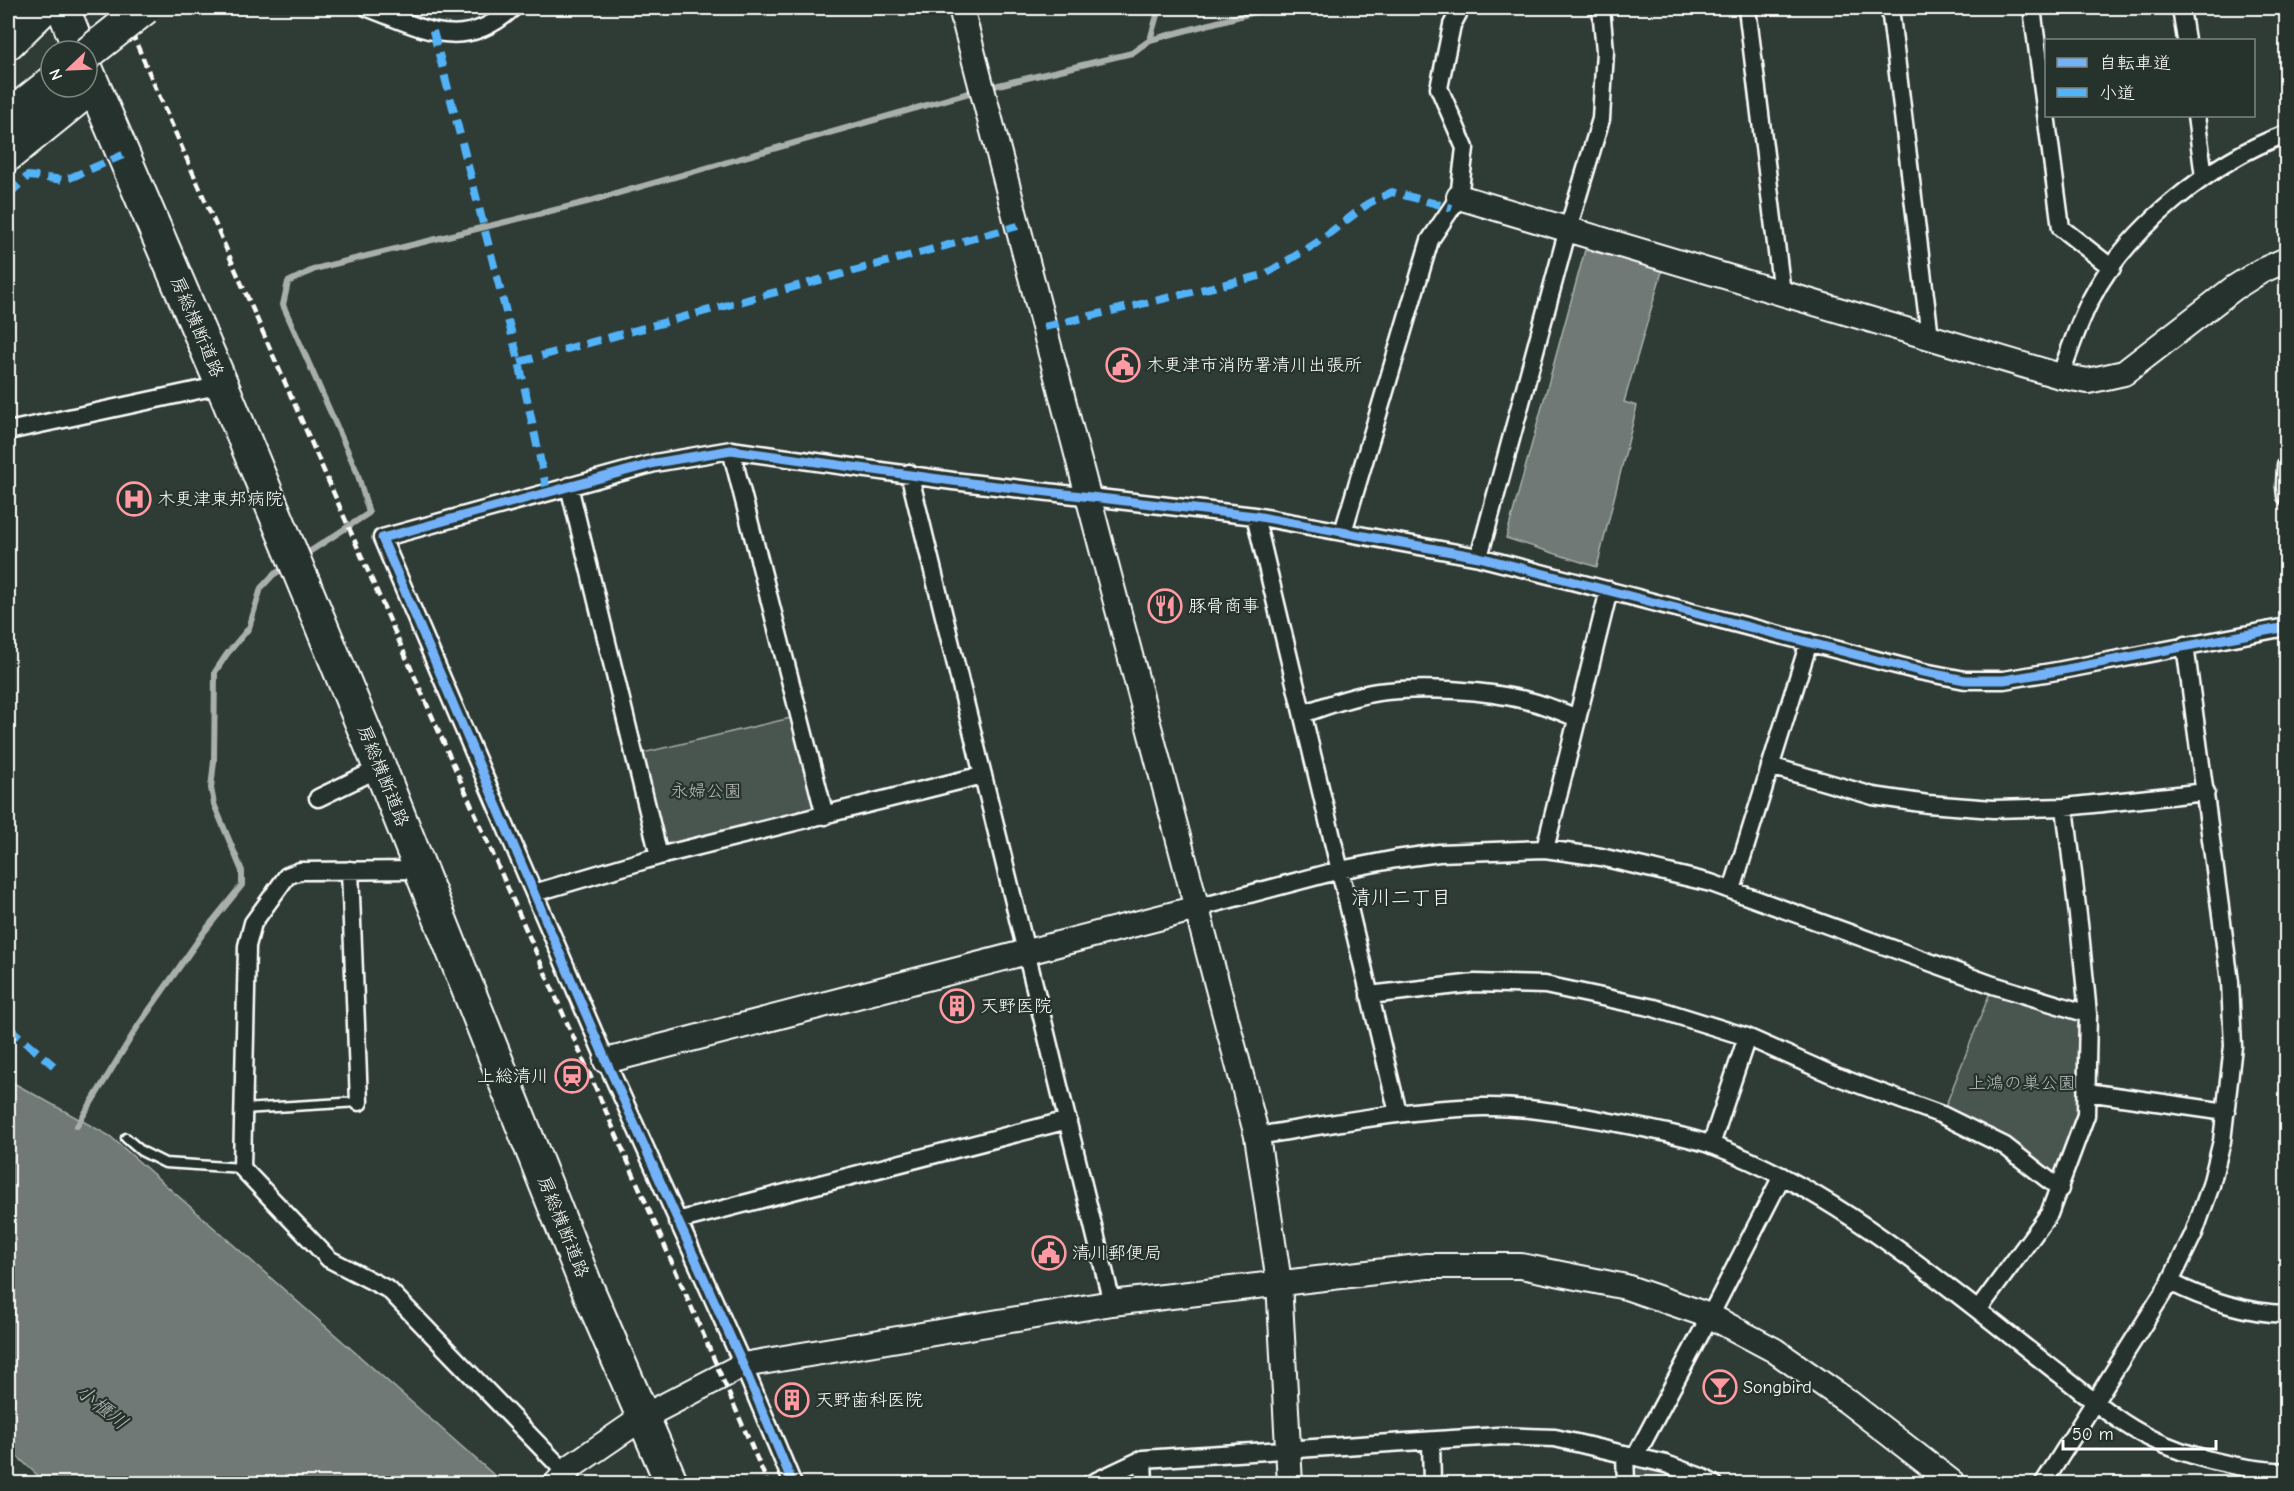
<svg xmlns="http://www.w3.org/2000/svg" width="2294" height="1491" viewBox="0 0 2294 1491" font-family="'Comic Neue','Klee One',sans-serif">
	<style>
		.green { fill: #4a544f; stroke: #a4aaa7; stroke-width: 1.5 }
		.water { fill: #707975; stroke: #a9afac; stroke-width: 1.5 }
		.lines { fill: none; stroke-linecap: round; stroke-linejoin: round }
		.stream { stroke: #a9afac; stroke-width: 6 }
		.lane-casing { stroke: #fff; stroke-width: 13 }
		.street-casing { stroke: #fff; stroke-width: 21 }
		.secondary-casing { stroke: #fff; stroke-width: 28 }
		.highway-casing { stroke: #fff; stroke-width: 36 }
		.lane { stroke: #26332d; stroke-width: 8 }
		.street { stroke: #26332d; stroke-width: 16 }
		.secondary { stroke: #26332d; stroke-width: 24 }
		.highway { stroke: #26332d; stroke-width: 32 }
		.rail { stroke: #fff; stroke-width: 4.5; stroke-dasharray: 9 4.5; stroke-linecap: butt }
		.highway-bridge-casing { stroke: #fff; stroke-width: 36; stroke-linecap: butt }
		.highway-bridge { stroke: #26332d; stroke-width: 32 }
		.quiet { stroke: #52b3f8; stroke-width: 8; stroke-dasharray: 15 8; stroke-linecap: butt }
		.cycleway-casing { stroke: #26332d; stroke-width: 13 }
		.cycleway { stroke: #73b2f8; stroke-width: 9 }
		.labels { text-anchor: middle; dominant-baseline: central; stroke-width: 4.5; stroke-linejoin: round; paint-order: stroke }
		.street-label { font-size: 18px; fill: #fff; stroke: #26332d }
		.poi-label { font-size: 18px; fill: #fff; stroke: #26332d; text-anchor: start }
		.park-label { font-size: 18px; fill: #b7bbb9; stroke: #26332d }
		.neighbourhood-label { font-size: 20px; fill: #fff; stroke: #26332d }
		.water-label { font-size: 20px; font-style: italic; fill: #b8bcba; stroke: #26332d }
	</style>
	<rect width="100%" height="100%" fill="#2f3b35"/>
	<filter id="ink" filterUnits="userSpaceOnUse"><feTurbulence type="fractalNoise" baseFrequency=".0167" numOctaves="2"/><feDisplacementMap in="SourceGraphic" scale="12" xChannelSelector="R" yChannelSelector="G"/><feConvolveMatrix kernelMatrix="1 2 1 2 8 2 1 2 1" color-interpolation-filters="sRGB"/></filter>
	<g filter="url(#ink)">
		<path class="green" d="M799,716L825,816L659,856L634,755Z
			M1993,985L2088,1014V1082L2060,1189L1942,1115Z
			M1635,1457L1712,1484H1635Z"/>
		<path class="water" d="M1585,250L1663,268L1624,402L1637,406L1597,567L1506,538Z
			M8,1080L110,1136L503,1483H46L8,1448Z"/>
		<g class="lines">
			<path class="stream" d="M1150,40L1159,8
				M986,88L1132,53L1150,40L1270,8
				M303,556L369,513L357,472L283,305L288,282L315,269L330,265L587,202L976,91
				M77,1126L138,1026L204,932L242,885V871L214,804L211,788L214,761L215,672L227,654L249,628L261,588L273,575L287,566"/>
			<g class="lane-casing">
				<path id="lane" d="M243,1109L359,1102
					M126,1138L141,1151L165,1163L242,1168"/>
			</g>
			<g class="street-casing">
				<path id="street" d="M368,8C423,28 462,54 513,8
					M1747,8L1782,293
					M1890,8L1930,337
					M2032,8L2061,228L2112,268
					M2181,8L2186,40
					M2196,116L2204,177
					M2060,376C2070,350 2078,324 2091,299C2127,229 2213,160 2286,134
					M8,431L222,385
					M731,450L825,816
					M2286,465L2285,486L2286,496
					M909,473L1112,1303
					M569,486L659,856
					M1255,516L1398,1113
					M1343,532L1430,240L1459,197L1465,148L1439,88L1452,25L1461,8
					M1479,557L1568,229L1601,119L1605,51L1601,8
					M1303,714C1327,705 1352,696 1378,692C1422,686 1486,690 1529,701C1546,705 1562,712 1577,718
					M1770,766L1873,796L1928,804L1993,809L2065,807L2206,792
					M318,798L380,768
					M1545,849L1609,590
					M350,870L359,1102
					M421,870L300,871L287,876L253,923L247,946L242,1168L329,1259L389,1290L566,1473
					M1732,890L1809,642
					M534,893L659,856L983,775
					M1197,908L1340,870L1396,859L1439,853L1545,849L1601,857L1711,883L1993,985L2088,1014
					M1369,995L1475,983L1545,985L1654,1008L1747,1037L1833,1075L1942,1115L2005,1146L2060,1189
					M2087,1092L2226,1112
					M1257,1136C1331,1124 1407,1109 1482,1107C1522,1106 1562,1113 1601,1120C1637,1127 1676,1133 1712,1145C1780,1170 1846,1211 1904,1254C1958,1293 2009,1335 2062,1376C2089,1397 2118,1423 2150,1438C2193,1459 2238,1469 2286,1472
					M1711,1145L1747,1037
					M677,1221L1068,1120
					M2170,1282C2205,1300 2247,1313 2286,1314
					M1978,1310L2049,1214L2086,1115L2088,1014L2080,932L2065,807
					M1431,1442L1432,1484
					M1625,1454L1626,1484
					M1635,1457L1710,1316L1782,1176
					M1143,1459L1144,1484
					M793,1484L743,1365L606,1061L382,538L655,463L731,450L953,481L1255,516L1479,557L1919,671L1965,680H2004L2057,671L2286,627
					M1090,1484L1143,1459L1498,1436L1555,1438L1666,1464L1704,1478L1714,1484
					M2043,1484L2170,1282L2194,1233L2211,1185L2222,1141L2233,1046L2230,982L2185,645"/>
			</g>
			<g class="secondary-casing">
				<path id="secondary" d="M961,8L1088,496L1257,1136L1279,1282L1290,1484
					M1459,197L2060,376L2088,381L2124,373L2234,288L2261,271L2286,260
					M606,1061L1197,908
					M556,1484L572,1466L645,1416L743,1365L1112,1303L1427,1266H1521L1626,1287L1710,1316L1774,1350L1847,1401L1954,1484"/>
			</g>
			<g class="highway-casing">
				<path id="highway" d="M63,8L80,51
					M8,43L44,8
					M87,70L222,385L380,768L585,1283L672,1484
					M8,117L51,83
					M8,155L93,86"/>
			</g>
			<use href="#lane" class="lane"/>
			<use href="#street" class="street"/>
			<use href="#secondary" class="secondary"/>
			<use href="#highway" class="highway"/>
			<path class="rail" d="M121,8C335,500 555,990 768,1484"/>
			<g class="highway-bridge-casing">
				<path id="highway-bridge" d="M87,54L145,8"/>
			</g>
			<use href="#highway-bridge" class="highway-bridge"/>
			<path class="quiet" d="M433,31L519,362L547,491
				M8,195L28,176L65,180L123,155
				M1044,327L1264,275L1315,244L1369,203L1392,192L1452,208
				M519,362L1018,226
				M8,1027L54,1066"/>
			<g class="cycleway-casing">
				<path id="cycleway" d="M793,1484L743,1365L606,1061L382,538L655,463L731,450L953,481L1255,516L1479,557L1919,671L1965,680H2004L2057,671L2286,627"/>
			</g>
			<use href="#cycleway" class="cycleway"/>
		</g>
	</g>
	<defs>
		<g id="civic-ring" transform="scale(1.725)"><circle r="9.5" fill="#26332d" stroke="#ff9aa2" stroke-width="1.5"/><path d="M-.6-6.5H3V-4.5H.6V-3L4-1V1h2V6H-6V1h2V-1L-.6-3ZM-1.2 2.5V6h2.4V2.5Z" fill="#ff9aa2"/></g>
		<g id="hospital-ring" transform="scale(1.725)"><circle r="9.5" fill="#26332d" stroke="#ff9aa2" stroke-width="1.5"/><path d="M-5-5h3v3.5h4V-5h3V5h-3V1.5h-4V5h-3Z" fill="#ff9aa2"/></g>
		<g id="restaurant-ring" transform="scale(1.725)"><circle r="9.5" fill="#26332d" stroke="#ff9aa2" stroke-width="1.5"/><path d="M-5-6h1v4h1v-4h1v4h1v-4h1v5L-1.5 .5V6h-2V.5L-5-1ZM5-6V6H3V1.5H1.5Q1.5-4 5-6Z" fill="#ff9aa2"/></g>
		<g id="building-ring" transform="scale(1.725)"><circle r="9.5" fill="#26332d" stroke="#ff9aa2" stroke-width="1.5"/><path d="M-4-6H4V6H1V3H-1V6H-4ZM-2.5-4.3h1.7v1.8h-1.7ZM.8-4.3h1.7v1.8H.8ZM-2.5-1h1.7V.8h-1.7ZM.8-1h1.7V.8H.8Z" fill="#ff9aa2"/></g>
		<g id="station-ring" transform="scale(1.725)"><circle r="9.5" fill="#26332d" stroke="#ff9aa2" stroke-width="1.5"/><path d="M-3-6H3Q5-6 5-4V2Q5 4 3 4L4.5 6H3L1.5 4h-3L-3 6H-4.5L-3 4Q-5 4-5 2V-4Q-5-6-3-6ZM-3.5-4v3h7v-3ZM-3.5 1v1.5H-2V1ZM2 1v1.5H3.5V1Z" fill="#ff9aa2"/></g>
		<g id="bar-ring" transform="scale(1.725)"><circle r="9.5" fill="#26332d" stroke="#ff9aa2" stroke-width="1.5"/><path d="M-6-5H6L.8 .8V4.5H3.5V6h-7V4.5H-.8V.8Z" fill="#ff9aa2"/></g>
	</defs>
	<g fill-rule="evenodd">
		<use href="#civic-ring" x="1123" y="365"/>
		<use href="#hospital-ring" x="134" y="499"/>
		<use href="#restaurant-ring" x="1165" y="606"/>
		<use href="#building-ring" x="957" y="1006"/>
		<use href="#station-ring" x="572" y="1076"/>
		<use href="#civic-ring" x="1049" y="1253"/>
		<use href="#bar-ring" x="1720" y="1387"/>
		<use href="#building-ring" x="792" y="1400"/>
	</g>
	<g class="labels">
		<g class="street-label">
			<text transform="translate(197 327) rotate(67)">房総横断道路</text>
			<text transform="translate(383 776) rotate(68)">房総横断道路</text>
			<text transform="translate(563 1227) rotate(68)">房総横断道路</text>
		</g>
		<g class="poi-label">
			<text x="1146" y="365">木更津市消防署清川出張所</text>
			<text x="157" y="499">木更津東邦病院</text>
			<text x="1188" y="606">豚骨商事</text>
			<text x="980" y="1006">天野医院</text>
			<text x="549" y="1076" text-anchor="end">上総清川</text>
			<text x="1072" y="1253">清川郵便局</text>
			<text x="1743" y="1387">Songbird</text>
			<text x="815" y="1400">天野歯科医院</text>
		</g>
		<g class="park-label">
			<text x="706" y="791">永婦公園</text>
			<text x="2022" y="1083">上鴻の巣公園</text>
		</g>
		<g class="neighbourhood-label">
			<text x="1401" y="897">清川二丁目</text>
		</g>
		<g class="water-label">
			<text transform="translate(102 1407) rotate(39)">小櫃川</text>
		</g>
	</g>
	<rect width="2294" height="1491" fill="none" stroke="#26332d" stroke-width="30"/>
	<rect x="15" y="15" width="2264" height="1461" fill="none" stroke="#fff" stroke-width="2" filter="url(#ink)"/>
	<rect x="2045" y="39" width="210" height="78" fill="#26332d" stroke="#7d8581" stroke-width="1.5"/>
	<rect x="2057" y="58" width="30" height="9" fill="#73b2f8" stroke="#7d8581" stroke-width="1.5"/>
	<text x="2099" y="69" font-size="18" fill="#ffffff">自転車道</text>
	<rect x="2057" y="88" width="30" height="9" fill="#52b3f8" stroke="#7d8581" stroke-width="1.5"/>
	<text x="2099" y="99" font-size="18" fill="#ffffff">小道</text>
	<g transform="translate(69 69) rotate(247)"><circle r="28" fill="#26332d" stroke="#7d8581" stroke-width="1.5"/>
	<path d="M0-4.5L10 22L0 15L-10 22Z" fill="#ff9aa2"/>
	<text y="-9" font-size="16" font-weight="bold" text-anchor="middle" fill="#ffffff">N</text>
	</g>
	<path d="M2063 1440v9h153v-9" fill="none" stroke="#ffffff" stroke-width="3"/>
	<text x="2072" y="1440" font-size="18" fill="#ffffff" stroke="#26332d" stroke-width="4.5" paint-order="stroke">50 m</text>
</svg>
